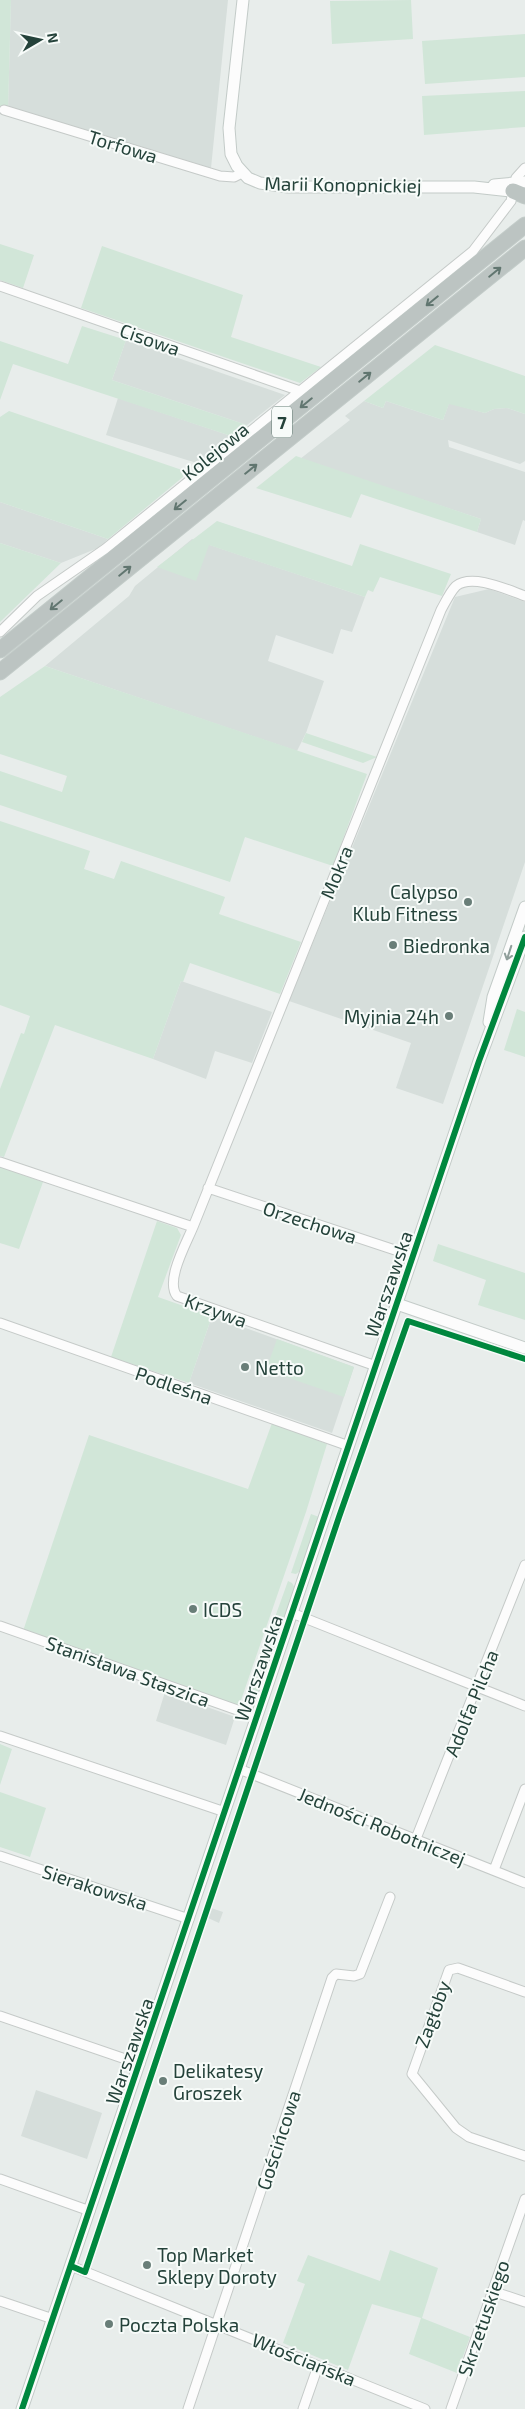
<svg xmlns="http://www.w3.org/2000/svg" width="525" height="2409" viewBox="0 0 525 2409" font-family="'Exo 2',sans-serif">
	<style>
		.built { fill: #d6dedb }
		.green { fill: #d1e6d8 }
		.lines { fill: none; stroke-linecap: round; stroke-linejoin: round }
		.street-casing { stroke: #c5cac8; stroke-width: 11 }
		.secondary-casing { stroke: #c3cbc8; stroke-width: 13 }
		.highway-casing { stroke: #c3ccc9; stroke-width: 17 }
		.street { stroke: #fcfcfc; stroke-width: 9 }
		.secondary { stroke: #fcfcfc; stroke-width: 11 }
		.highway { stroke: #bcc4c2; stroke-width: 15 }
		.cycleway-casing { stroke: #f7fbf9; stroke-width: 9 }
		.cycleway { stroke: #00873e; stroke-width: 6 }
		.oneway { stroke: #617670 }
		.oneway2 { stroke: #909f9b }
		.poi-dot { fill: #697e78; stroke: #f7fbf9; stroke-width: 2 }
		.labels { text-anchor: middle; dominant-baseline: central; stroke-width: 4; stroke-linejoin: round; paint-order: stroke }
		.shield { fill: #f7fbf9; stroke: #637a73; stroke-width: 1 }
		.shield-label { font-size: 18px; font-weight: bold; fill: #24423a }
		.street-label { font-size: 19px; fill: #24423a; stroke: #f7fbf9 }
		.poi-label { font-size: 19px; fill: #24423a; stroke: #f7fbf9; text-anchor: start }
	</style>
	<rect width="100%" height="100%" fill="#e8edeb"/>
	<path class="built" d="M11,0H228L211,168L80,128L8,110Z
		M126,340L285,395L247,425L112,380Z
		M118,398L234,437L200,464L106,435Z
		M364,401L383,408L386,401L443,420L449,403L485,413L494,409L507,408L525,414V461L520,464L448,440L449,447L525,472V521L523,520L515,545L477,532L481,519L300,459L350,420L345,416Z
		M0,502L108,539L98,548L61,563L0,543Z
		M192,539L365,597L352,632L341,629L333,654L276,635L268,661L324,681L306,733L297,751L45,666L129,596L135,586Z
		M489,589L525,602V862L443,1104L396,1088L411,1043L289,1001L455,597Z
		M181,981L272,1012L252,1063L215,1051L206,1079L153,1059Z
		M212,1316L354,1367L332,1433L189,1383Z
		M165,1692L235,1717L226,1745L156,1721Z
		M211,1908L223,1912L219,1923L208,1918Z
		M36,2090L102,2113L87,2159L21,2136Z"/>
	<path class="green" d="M0,0H11L8,110L0,107Z
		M411,0L413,39L332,44L330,1Z
		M525,34V77L425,84L422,41Z
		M525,91V127L424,135L422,96Z
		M0,244L34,255L23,288L0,280Z
		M102,246L243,295L231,337L321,367L300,383L81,308Z
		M82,326L126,340L112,380L247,425L234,437L13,364L0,400V341L68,364Z
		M435,345L525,376V414L507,408L494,409L485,413L449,404L443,420L386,401L383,408L364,401Z
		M9,411L182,470L183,477L108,539L0,502V417Z
		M296,456L481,519L477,532L361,494L351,518L256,488Z
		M217,521L352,566L360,544L451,574L442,596L380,577L373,592L368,590L365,597L209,545L196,581L157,567Z
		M0,543L61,563L0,622Z
		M45,666L367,774L333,866L245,837L230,882L0,805V771L62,792L67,776L0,754V697Z
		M306,733L377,757L363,763L302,742Z
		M0,821L90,851L84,869L114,879L121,861L225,897L219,914L301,942L280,994L190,963L183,982L181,981L153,1059L55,1025L4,1157L0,1156V1089L21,1033L24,1034L30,1016L0,1005Z
		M517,1009L525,1012V1057L504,1050Z
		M0,1167L43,1182L19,1249L0,1243Z
		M157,1221L177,1228L181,1235L158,1297L212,1316L189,1383L111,1357Z
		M438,1244L525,1273V1320L478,1305L486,1280L433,1261Z
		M277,1339L354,1367L344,1397L266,1370Z
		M272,1423L327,1444L306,1512L239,1706L23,1631L89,1435L248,1489Z
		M311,1514L319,1517L300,1571L296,1574L291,1573Z
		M288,1581L292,1583L295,1588L281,1629L275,1632L270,1631Z
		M267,1640L273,1641L274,1646L255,1701L244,1707Z
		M0,1744L12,1749L0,1785Z
		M0,1792L46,1808L30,1857L0,1847Z
		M390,2250L438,2268L422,2318L470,2337L457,2373L409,2354L421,2318L372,2304L348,2370L283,2343L305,2284L297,2281L308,2255L380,2281Z"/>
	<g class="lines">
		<g class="street-casing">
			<path id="street" d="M4,110L220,176L234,177L242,173
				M0,286L300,391
				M0,632L37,596L105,549L473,251L511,201L516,178L525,168
				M0,1162L193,1227C186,1244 165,1281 177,1296L376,1366
				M208,1188L413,1256
				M193,1227L441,610C445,603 450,592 456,586C472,573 508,590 525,596
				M0,1323L349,1446
				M292,1613L525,1706
				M0,1626L257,1717
				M0,1736L225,1812
				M239,1769L525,1883
				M415,1841L525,1565
				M0,1856L189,1919
				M494,1870L525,1789
				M525,1992L458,1968L449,1970L412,2074L456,2128L469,2137L525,2156
				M0,2016L140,2064
				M0,2179L90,2211
				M71,2266L425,2409
				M492,2291L525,2302
				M0,2301L53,2319
				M188,2409L332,1978L336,1974L354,1976L360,1974L390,1897
				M303,2409L318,2366
				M451,2409L525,2199"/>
		</g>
		<g class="secondary-casing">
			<path id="secondary" d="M243,0L229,128L231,154L237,166L248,178L260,183L288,187H474L520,192
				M494,185L525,182
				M489,1022L493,997L525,907
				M397,1304L525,1348
				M22,2409L479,1061L525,937"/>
		</g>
		<g class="highway-casing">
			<path id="highway" d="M513,191L525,196
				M0,650L525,225
				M0,672L525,248"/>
		</g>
		<use href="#street" class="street"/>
		<use href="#secondary" class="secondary"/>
		<use href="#highway" class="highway"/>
		<g class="cycleway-casing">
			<path id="cycleway" d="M71,2266L85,2272L339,1517L408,1321L525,1359
				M22,2409L479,1061L525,937"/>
		</g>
		<use href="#cycleway" class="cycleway"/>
	</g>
	<defs><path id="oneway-shaft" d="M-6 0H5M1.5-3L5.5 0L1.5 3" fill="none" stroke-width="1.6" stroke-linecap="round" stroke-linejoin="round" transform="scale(1.25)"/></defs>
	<g class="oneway">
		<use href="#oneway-shaft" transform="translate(495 272) rotate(-39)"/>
		<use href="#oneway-shaft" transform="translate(432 301) rotate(141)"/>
		<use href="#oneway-shaft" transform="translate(365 377) rotate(-39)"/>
		<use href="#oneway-shaft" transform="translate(306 403) rotate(141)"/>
		<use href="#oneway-shaft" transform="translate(251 469) rotate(-39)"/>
		<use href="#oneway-shaft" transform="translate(180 505) rotate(141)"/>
		<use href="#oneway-shaft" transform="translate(125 571) rotate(-39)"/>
		<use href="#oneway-shaft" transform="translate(56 605) rotate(141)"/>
	</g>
	<use class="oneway2" href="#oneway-shaft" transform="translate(509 953) rotate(108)"/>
	<g class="poi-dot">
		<circle cx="468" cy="902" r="5"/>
		<circle cx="393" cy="945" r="5"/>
		<circle cx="449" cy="1016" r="5"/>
		<circle cx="245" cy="1367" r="5"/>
		<circle cx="193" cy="1609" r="5"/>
		<circle cx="163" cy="2081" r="5"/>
		<circle cx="147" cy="2265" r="5"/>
		<circle cx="109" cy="2324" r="5"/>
	</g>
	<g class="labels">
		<rect class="shield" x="272" y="406.5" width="20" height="31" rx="4"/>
		<g class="shield-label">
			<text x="282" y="422">7</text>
		</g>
		<g class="street-label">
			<text transform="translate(123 146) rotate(17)">Torfowa</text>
			<text transform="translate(343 184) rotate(1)">Marii Konopnickiej</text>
			<text transform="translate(150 339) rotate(19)">Cisowa</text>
			<text transform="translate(215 451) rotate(-39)">Kolejowa</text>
			<text transform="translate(336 872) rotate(-68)">Mokra</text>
			<text transform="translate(310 1222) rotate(18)">Orzechowa</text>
			<text transform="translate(388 1284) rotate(-71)">Warszawska</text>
			<text transform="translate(216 1310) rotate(20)">Krzywa</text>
			<text transform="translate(174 1385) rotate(19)">Podleśna</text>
			<text transform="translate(258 1668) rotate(-71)">Warszawska</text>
			<text transform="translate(128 1671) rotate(20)">Stanisława Staszica</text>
			<text transform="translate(471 1703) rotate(-68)">Adolfa Pilcha</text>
			<text transform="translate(382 1826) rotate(22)">Jedności Robotniczej</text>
			<text transform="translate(95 1887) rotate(18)">Sierakowska</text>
			<text transform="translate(432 2014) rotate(-70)">Zagłoby</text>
			<text transform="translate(129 2051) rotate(-71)">Warszawska</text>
			<text transform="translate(278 2140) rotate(-72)">Gościńcowa</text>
			<text transform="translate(483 2318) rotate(-71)">Skrzetuskiego</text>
			<text transform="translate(304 2359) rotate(22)">Włościańska</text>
		</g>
		<g class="poi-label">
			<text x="458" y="891" text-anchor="end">Calypso<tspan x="458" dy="22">Klub Fitness</tspan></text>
			<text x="403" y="945">Biedronka</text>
			<text x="439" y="1016" text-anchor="end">Myjnia 24h</text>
			<text x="255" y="1367">Netto</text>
			<text x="203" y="1609">ICDS</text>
			<text x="173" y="2070">Delikatesy<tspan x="173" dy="22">Groszek</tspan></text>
			<text x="157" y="2254">Top Market<tspan x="157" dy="22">Sklepy Doroty</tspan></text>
			<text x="119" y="2324">Poczta Polska</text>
		</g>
	</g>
	<g transform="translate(40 40) rotate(81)" stroke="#f7fbf9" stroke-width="4" paint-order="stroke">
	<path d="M0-4L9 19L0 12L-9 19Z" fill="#24423a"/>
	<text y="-8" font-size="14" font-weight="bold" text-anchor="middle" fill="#24423a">N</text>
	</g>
</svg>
